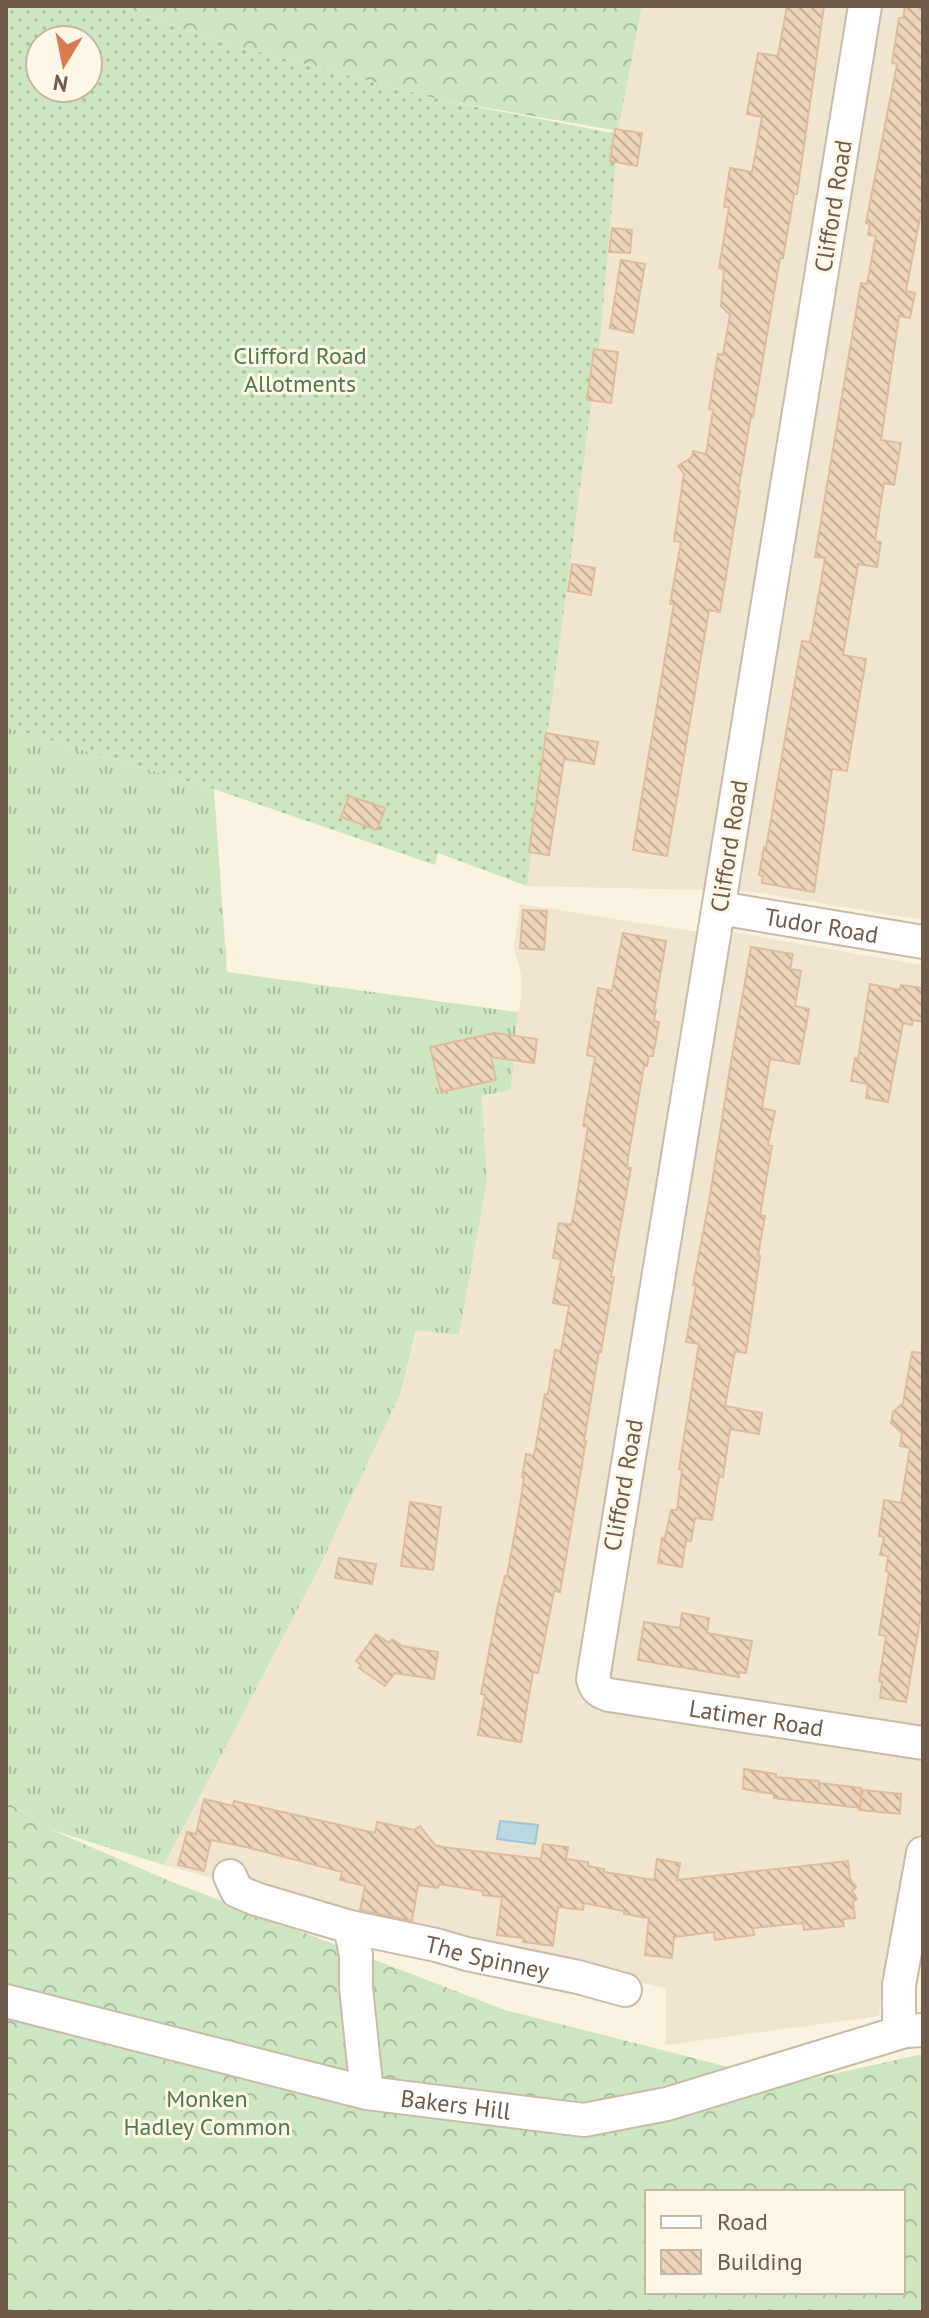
<svg xmlns="http://www.w3.org/2000/svg" width="929" height="2318" viewBox="0 0 929 2318" font-family="'PT Sans',sans-serif">
	<style>
		.residential { fill: #f0e5d1 }
		.grass { fill: url(#grass-tufts) }
		.forest { fill: url(#forest-crowns); fill-rule: evenodd }
		.garden { fill: url(#garden-dots); fill-rule: evenodd }
		.pitch { fill: #cee5c2 }
		.water { fill: #b9d8e1; stroke: #a0c6d2; stroke-width: 2 }
		.building { fill: url(#building-back-hatch); stroke: #debc9e; stroke-width: 2 }
		.lines { fill: none; stroke-linecap: round; stroke-linejoin: round }
		.street-casing { stroke: #c9bbaa; stroke-width: 36 }
		.street { stroke: #fff; stroke-width: 32 }
		.labels { text-anchor: middle; dominant-baseline: central; stroke-width: 6; stroke-linejoin: round; paint-order: stroke }
		.street-label { font-size: 24px; fill: #6f5b4b; stroke: #fdf7e8 }
		.park-label { font-size: 24px; fill: #527a47; stroke: #fdf7e8 }
	</style>
	<defs>
		<pattern id="grass-tufts" width="24" height="20" patternUnits="userSpaceOnUse" patternTransform="scale(2)"><rect width="24" height="20" fill="#cee5c2"/><path d="M3 7l-1-3M5 7V3M7 7l1-3M15 17l-1-3M17 17v-4M19 17l1-3" fill="none" stroke="#abbda0"/></pattern>
		<pattern id="forest-crowns" width="20" height="18" patternUnits="userSpaceOnUse" patternTransform="scale(2)"><rect width="20" height="18" fill="#cee5c2"/><path d="M2 6a3 3 0 1 1 6 0M12 15a3 3 0 1 1 6 0" fill="none" stroke="#abbda0"/></pattern>
		<pattern id="garden-dots" width="8" height="8" patternUnits="userSpaceOnUse" patternTransform="scale(2)"><rect width="8" height="8" fill="#cee5c2"/><path d="M2 2h.1M6 6h.1" fill="none" stroke="#abbda0" stroke-width="1.8" stroke-linecap="round"/></pattern>
		<pattern id="building-back-hatch" width="6" height="6" patternUnits="userSpaceOnUse" patternTransform="scale(2)"><rect width="6" height="6" fill="#edd4bc"/><path d="M-1 5l2 2M0 0l6 6M5-1l2 2" fill="none" stroke="#c4af9b"/></pattern>
	</defs>
	<rect width="100%" height="100%" fill="#faf3e2"/>
	<path class="residential" d="M642,6H923V920L747,891L526,886L601,333L618,131Z
		M520,904L692,931L738,933L923,965V1938L889,1940L879,2016L666,2045V1988L382,1924L164,1865L316,1574L401,1392L417,1329L459,1335L487,1181L482,1096L511,1090L518,1012L522,995L521,975L514,947Z"/>
	<path class="grass" d="M6,727L214,789L227,972L518,1012L511,1090L482,1096L487,1181L459,1335L416,1330L401,1392L316,1574L164,1865L52,1830L6,1802Z"/>
	<path class="forest" d="M120,6H642L618,131L441,100L207,38Z
		M6,1802L54,1831L172,1882L505,2010L792,2083L923,2054V2312H6ZM647,2192H903V2292H647Z"/>
	<path class="garden" d="M6,6H120L207,38L441,100L618,134L601,332L527,886L438,853L435,865L214,789L6,727ZM40,40H88V88H40Z"/>
	<path class="pitch" d="M6,842L31,848L25,872L6,867Z"/>
	<path class="water" d="M500,1821L538,1825L535,1844L497,1839Z"/>
	<path class="building" d="M787,6H824L797,194H794L783,258H780L753,417L751,416L738,491H740L720,612L709,610L667,856L633,850L674,604H670L681,542L674,541L684,474L678,466L692,457L693,451L706,454L713,410L709,409L718,354L723,355L730,315L721,306L724,269L719,268L729,207H724L730,168L752,172L762,117L747,114L758,53L778,56Z
		M905,6H923V217H920L906,291L915,293L910,318L899,316L881,440L901,443L894,485L884,483L875,541L881,542L877,567L858,564L843,655L866,659L847,771L832,769L814,892L762,883L763,876L759,875L764,847L766,848L802,641L810,642L820,588L825,558L815,557L861,283L867,284L876,236L868,235L870,224L866,223L897,64L892,63L899,18H903Z
		M615,129L642,133L637,166L610,161Z
		M612,228L632,230L630,253L609,252Z
		M621,260L645,264L633,333L610,328Z
		M594,349L618,352L611,403L587,400Z
		M572,564L595,568L591,595L568,591Z
		M546,733L598,742L594,764L564,759L549,855L529,852Z
		M349,796L385,808L377,830L341,817Z
		M523,910L547,911L544,950L520,948Z
		M623,933L666,941L654,1010H656L654,1021L659,1022L653,1056H649L647,1066H644L629,1152L627,1167L631,1168L611,1277H614L601,1352L599,1351L584,1441H586L560,1592L554,1591L538,1673L533,1672L521,1742L478,1735L485,1695L481,1694L498,1605L505,1576H507L521,1499L524,1477H522L526,1454L534,1456L545,1394H548L555,1350L561,1351L569,1306L553,1303L561,1259L553,1258L559,1223L571,1225L575,1208L588,1127L583,1126L595,1057L587,1055L598,988L612,991Z
		M751,947L793,954L790,969L801,971L795,1006L809,1009L799,1064L770,1059L762,1108L775,1111L768,1145L772,1146L760,1215L765,1216L758,1256H760L746,1353L735,1351L725,1406L762,1413L759,1434L730,1429L723,1477L719,1476L712,1520L695,1518L691,1541L686,1540L682,1567L658,1563L662,1538H665L671,1510H677L682,1470L679,1469L699,1344L686,1342L696,1286L693,1285L710,1196L731,1062Z
		M870,984L900,990L901,985L923,988V1022L913,1020L912,1025L903,1023L888,1102L866,1098L868,1084L851,1081L855,1058L858,1059Z
		M495,1033L537,1039L534,1063L491,1057L496,1080L441,1092L430,1047Z
		M912,1352L923,1353V1603L906,1702L880,1698L882,1682L879,1681L886,1636L879,1635L889,1572L886,1571L888,1556L880,1555L884,1537L879,1536L884,1500L901,1503L910,1448L900,1446L902,1433L891,1423L893,1412L903,1403Z
		M410,1502L441,1507L433,1570L401,1566Z
		M339,1558L376,1564L372,1584L335,1578Z
		M682,1613L709,1618L707,1633L752,1641L746,1673L739,1672V1677L638,1660L644,1622L680,1628Z
		M376,1634L389,1643L392,1639L402,1646L438,1652L434,1679L395,1673L385,1686L359,1668L361,1665L356,1661Z
		M744,1769L776,1774V1777L819,1781V1790L820,1783L861,1788L860,1808L774,1798V1794L743,1789Z
		M863,1790L901,1794L900,1814L859,1810Z
		M204,1799L233,1806L234,1801L375,1833L377,1822L414,1830L420,1826L435,1845L443,1847L541,1859L543,1844L568,1847L566,1859L588,1862V1866L604,1869V1872L654,1880L657,1859L680,1863L677,1880L848,1861L850,1879L856,1887L852,1891L857,1899L853,1902L855,1918L843,1919L844,1926L804,1930L803,1923L753,1928L754,1935L715,1940L714,1932L674,1937L672,1958L645,1955L649,1918L624,1914V1911L584,1903L583,1910L558,1907L553,1946L523,1942L524,1938L497,1935L502,1897L483,1895V1891L439,1884L438,1888L418,1885L412,1921L360,1910L365,1886L340,1880L342,1872L246,1847L211,1840L204,1871L178,1865L187,1832L196,1834Z"/>
	<g class="lines">
		<g class="street-casing">
			<g id="street">
				<path id="s1" d="M865,6L593,1679C595,1689 600,1692 609,1695L923,1743"/>
				<path id="s2" d="M719,908L923,942"/>
				<path id="s3" d="M230,1876L237,1891L256,1899L350,1927L436,1945L467,1954L578,1977L625,1990"/>
				<path d="M350,1927L356,1955V1988L367,2093"/>
				<path id="s4" d="M6,2001L367,2093L584,2120L667,2104L905,2031L923,2030"/>
				<path d="M905,2031L899,2023V1985L923,1853"/>
			</g>
		</g>
		<use href="#street" class="street"/>
	</g>
	<g class="labels">
		<g class="street-label">
			<text transform="translate(833 206) rotate(-81)">Clifford Road</text>
			<text transform="translate(729 846) rotate(-81)">Clifford Road</text>
			<text stroke="none"><textPath href="#s2" startOffset="104">Tudor Road</textPath></text>
			<text transform="translate(623 1485) rotate(-80)">Clifford Road</text>
			<text stroke="none"><textPath href="#s1" startOffset="1868">Latimer Road</textPath></text>
			<text stroke="none"><textPath href="#s3" startOffset="276">The Spinney</textPath></text>
			<text stroke="none"><textPath href="#s4" startOffset="462">Bakers Hill</textPath></text>
		</g>
		<g class="park-label">
			<text x="300" y="355">Clifford Road<tspan x="300" dy="28">Allotments</tspan></text>
			<text x="207" y="2098">Monken<tspan x="207" dy="28">Hadley Common</tspan></text>
		</g>
	</g>
	<rect width="929" height="2318" fill="none" stroke="#6f5b4b" stroke-width="16"/>
	<rect x="645" y="2190" width="260" height="104" fill="#fdf7e8" stroke="#c4b9a9" stroke-width="2"/>
	<rect x="661" y="2216" width="40" height="12" fill="#ffffff" stroke="#c4b9a9" stroke-width="2"/>
	<text x="717" y="2230" font-size="24" fill="#6f5b4b">Road</text>
	<rect x="661" y="2250" width="40" height="24" fill="url(#building-back-hatch)" stroke="#c4b9a9" stroke-width="2"/>
	<text x="717" y="2270" font-size="24" fill="#6f5b4b">Building</text>
	<g transform="translate(64 64) rotate(190)"><circle r="38" fill="#fdf7e8" stroke="#c4b9a9" stroke-width="2"/>
	<path d="M0-6L14 30L0 20L-14 30Z" fill="#d97c52"/>
	<text y="-12" font-size="22" font-weight="bold" text-anchor="middle" fill="#6f5b4b">N</text>
	</g>
</svg>
